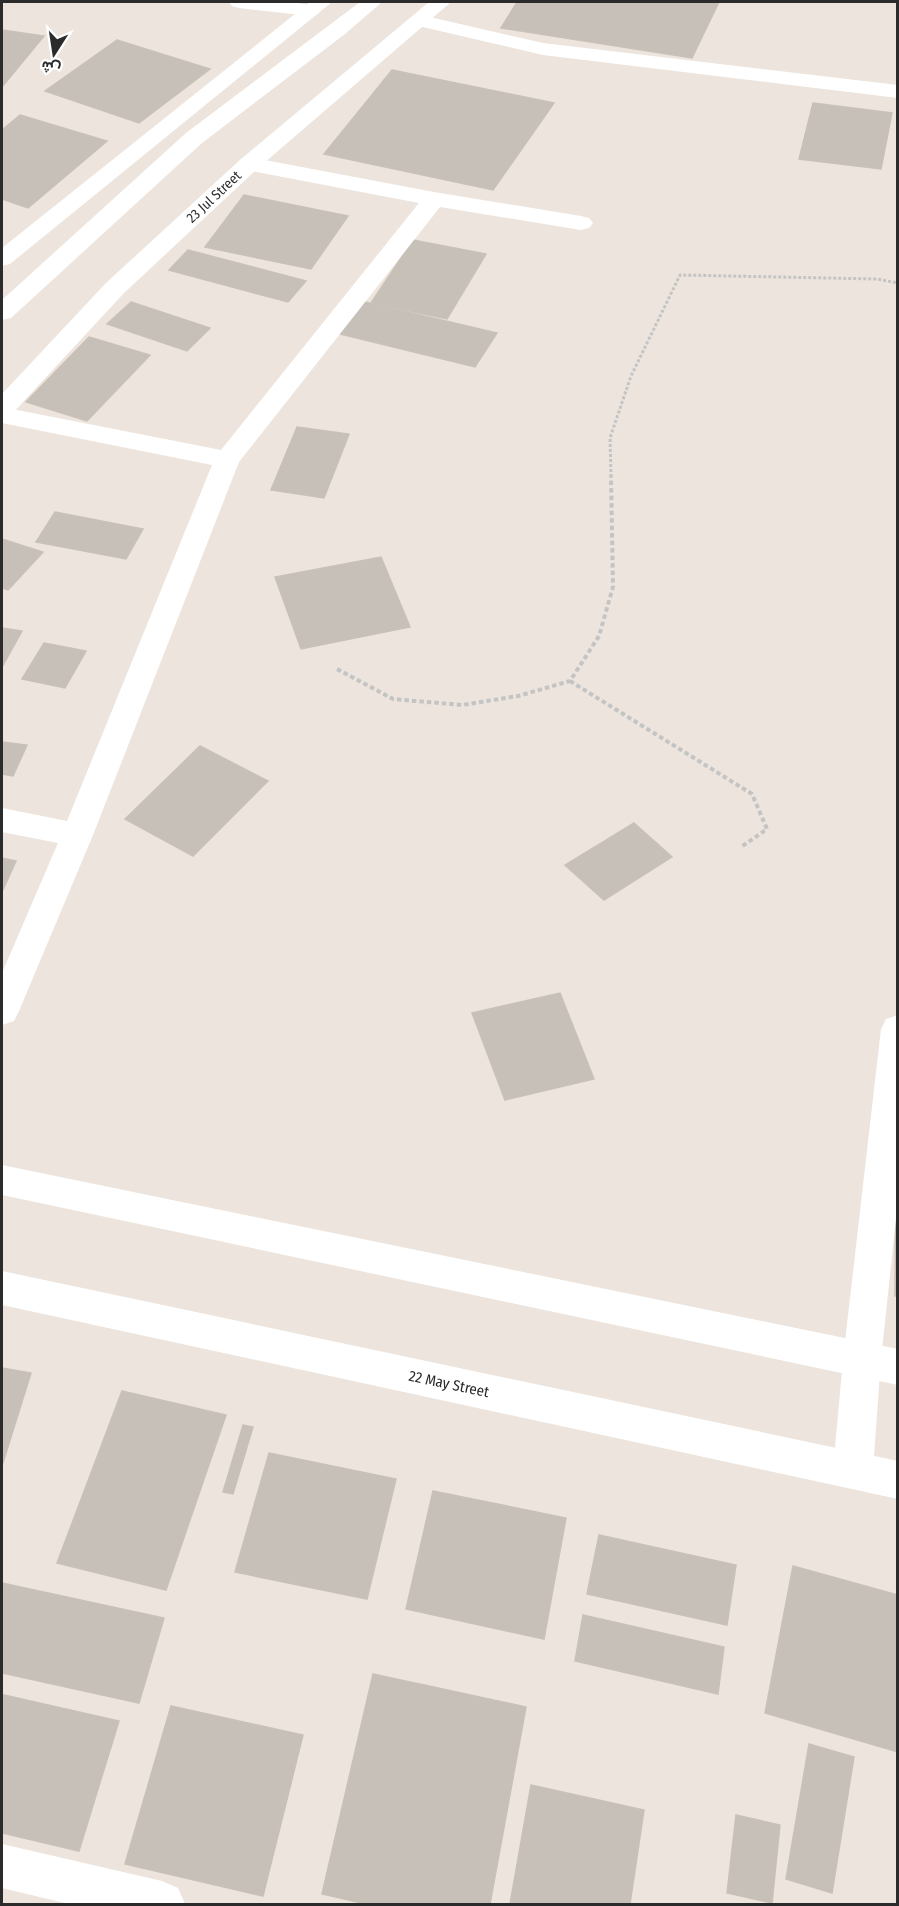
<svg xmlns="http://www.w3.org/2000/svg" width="899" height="1906" viewBox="0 0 899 1906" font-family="'Fira Sans Condensed',Vazirmatn,sans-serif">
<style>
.building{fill:#c6c0b9;stroke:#c9c1b7;stroke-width:1.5}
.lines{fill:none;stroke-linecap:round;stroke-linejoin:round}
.path-far1{stroke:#c4c4c4;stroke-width:3;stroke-dasharray:3 2;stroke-linecap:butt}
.path{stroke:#c4c4c4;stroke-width:4;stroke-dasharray:4.5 3;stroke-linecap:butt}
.street{fill:#fff;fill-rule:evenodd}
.secondary{fill:#fff;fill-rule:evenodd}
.labels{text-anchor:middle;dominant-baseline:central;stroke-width:5;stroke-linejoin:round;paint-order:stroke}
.far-street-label{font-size:14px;fill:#2b2b2b;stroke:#fff}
.street-label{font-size:15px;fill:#2b2b2b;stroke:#fff}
</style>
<rect width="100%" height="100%" fill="#ede5dd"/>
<g class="building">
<path d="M 517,2 L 719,2 L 692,58 L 501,28 Z"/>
<path d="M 2,30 L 44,36 L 2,87 Z"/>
<path d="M 117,40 L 210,69 L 139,123 L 45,91 Z"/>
<path d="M 392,70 L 554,103 L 493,190 L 324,154 Z"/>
<path d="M 813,103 L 892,113 L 881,169 L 799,159 Z"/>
<path d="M 20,115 L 107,141 L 28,208 L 2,199 L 2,130 Z"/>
<path d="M 244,195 L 348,216 L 311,269 L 205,247 Z"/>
<path d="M 413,240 L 486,254 L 447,319 L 371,303 Z"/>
<path d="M 188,250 L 306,281 L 288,302 L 169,270 Z"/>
<path d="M 356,300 L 497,333 L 475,367 L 332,332 Z"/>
<path d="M 131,302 L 210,328 L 187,351 L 107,324 Z"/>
<path d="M 89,337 L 150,355 L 87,421 L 26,402 Z"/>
<path d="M 297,427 L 349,434 L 324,498 L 271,490 Z"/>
<path d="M 55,512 L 143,529 L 126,559 L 36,542 Z"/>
<path d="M 2,539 L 43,552 L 8,590 L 2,588 Z"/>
<path d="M 381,557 L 410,627 L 301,649 L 275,577 Z"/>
<path d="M 2,628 L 22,631 L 2,667 Z"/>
<path d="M 44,643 L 86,651 L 65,688 L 22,679 Z"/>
<path d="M 2,742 L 27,745 L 13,776 L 2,774 Z"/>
<path d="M 200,746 L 268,781 L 193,856 L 125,819 Z"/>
<path d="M 634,823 L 672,857 L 604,900 L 565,865 Z"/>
<path d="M 2,858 L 16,861 L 2,892 Z"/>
<path d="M 560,993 L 594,1079 L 505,1100 L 472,1013 Z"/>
<path d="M 896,1164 L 898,1164 L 898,1296 L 895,1296 Z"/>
<path d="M 2,1368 L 31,1373 L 2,1466 Z"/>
<path d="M 122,1391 L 226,1415 L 166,1590 L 57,1563 Z"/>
<path d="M 243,1425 L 253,1427 L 233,1494 L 223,1492 Z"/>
<path d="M 269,1453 L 396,1479 L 367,1599 L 235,1572 Z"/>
<path d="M 433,1491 L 566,1518 L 544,1639 L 406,1609 Z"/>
<path d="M 599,1535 L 736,1565 L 727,1625 L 587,1594 Z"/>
<path d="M 793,1566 L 898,1595 L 898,1752 L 765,1713 Z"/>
<path d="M 2,1583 L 164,1618 L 139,1703 L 2,1673 Z"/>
<path d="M 583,1615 L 724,1647 L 718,1694 L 575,1661 Z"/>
<path d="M 373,1674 L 526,1707 L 490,1904 L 366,1904 L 322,1894 Z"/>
<path d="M 4,1695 L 119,1721 L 79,1851 L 2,1833 L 2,1704 Z"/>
<path d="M 171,1706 L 303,1735 L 263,1896 L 125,1864 Z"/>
<path d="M 809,1744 L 854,1757 L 832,1893 L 786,1879 Z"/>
<path d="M 531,1785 L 644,1810 L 630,1904 L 510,1904 Z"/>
<path d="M 736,1815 L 780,1825 L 772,1903 L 727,1893 Z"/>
</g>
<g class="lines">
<path class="path-far1" d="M 611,477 L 610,438 L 631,376 L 680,275 L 877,279 L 898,283"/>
<g class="path">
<path d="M 337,669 L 393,699 L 462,705 L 518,696 L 570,681 L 599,636 L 613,587 L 611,476"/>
<path d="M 570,681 L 752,794 L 767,829 L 741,847"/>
</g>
<g class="street">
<path d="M 229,2 L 290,2 L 318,6 L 321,10 L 318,14 L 311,16 L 239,8 L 232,6 Z"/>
<path d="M 421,15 L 543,43 L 898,85 L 898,98 L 543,55 L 414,25 L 411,21 L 414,17 Z"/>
<path d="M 249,157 L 434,192 L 581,216 L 589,218 L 593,223 L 589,228 L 581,230 L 440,207 L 239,462 L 93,835 L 19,1011 L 14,1021 L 2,1025 L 2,973 L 58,843 L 2,832 L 2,808 L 67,821 L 212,465 L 2,423 L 2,407 L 221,450 L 419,203 L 241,169 L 238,164 L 241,159 Z"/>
<path d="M 898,1015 L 898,1200 L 881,1359 L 873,1470 L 867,1483 L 853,1489 L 839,1483 L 833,1470 L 843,1359 L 881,1029 L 886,1019 Z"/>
<path d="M 2,1844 L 162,1881 L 178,1888 L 185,1904 L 69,1904 L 2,1888 Z"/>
</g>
<g class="secondary">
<path d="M 310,2 L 332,2 L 10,264 L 2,266 L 2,248 Z"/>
<path d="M 360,2 L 382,2 L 345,34 L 202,143 L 11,318 L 2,320 L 2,300 L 186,133 Z"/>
<path d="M 429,2 L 451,2 L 257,169 L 124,293 L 11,415 L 2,417 L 2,394 L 106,283 L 241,159 Z"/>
<path d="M 2,1165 L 898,1349 L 898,1385 L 2,1195 Z"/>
<path d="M 2,1271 L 898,1461 L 898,1499 L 2,1305 Z"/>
</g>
</g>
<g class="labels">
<g class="far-street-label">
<text transform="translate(214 197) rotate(-43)">23 Jul Street</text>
</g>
<g class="street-label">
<text transform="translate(449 1384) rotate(12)">22 May Street</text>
</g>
</g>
<rect width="899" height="1906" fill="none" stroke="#2b2b2b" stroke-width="6"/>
<g transform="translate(54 54) rotate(192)" stroke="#ffffff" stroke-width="4.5" paint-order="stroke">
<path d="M0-4.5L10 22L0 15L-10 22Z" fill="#2b2b2b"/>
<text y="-9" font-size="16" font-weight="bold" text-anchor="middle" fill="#2b2b2b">ش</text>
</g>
</svg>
